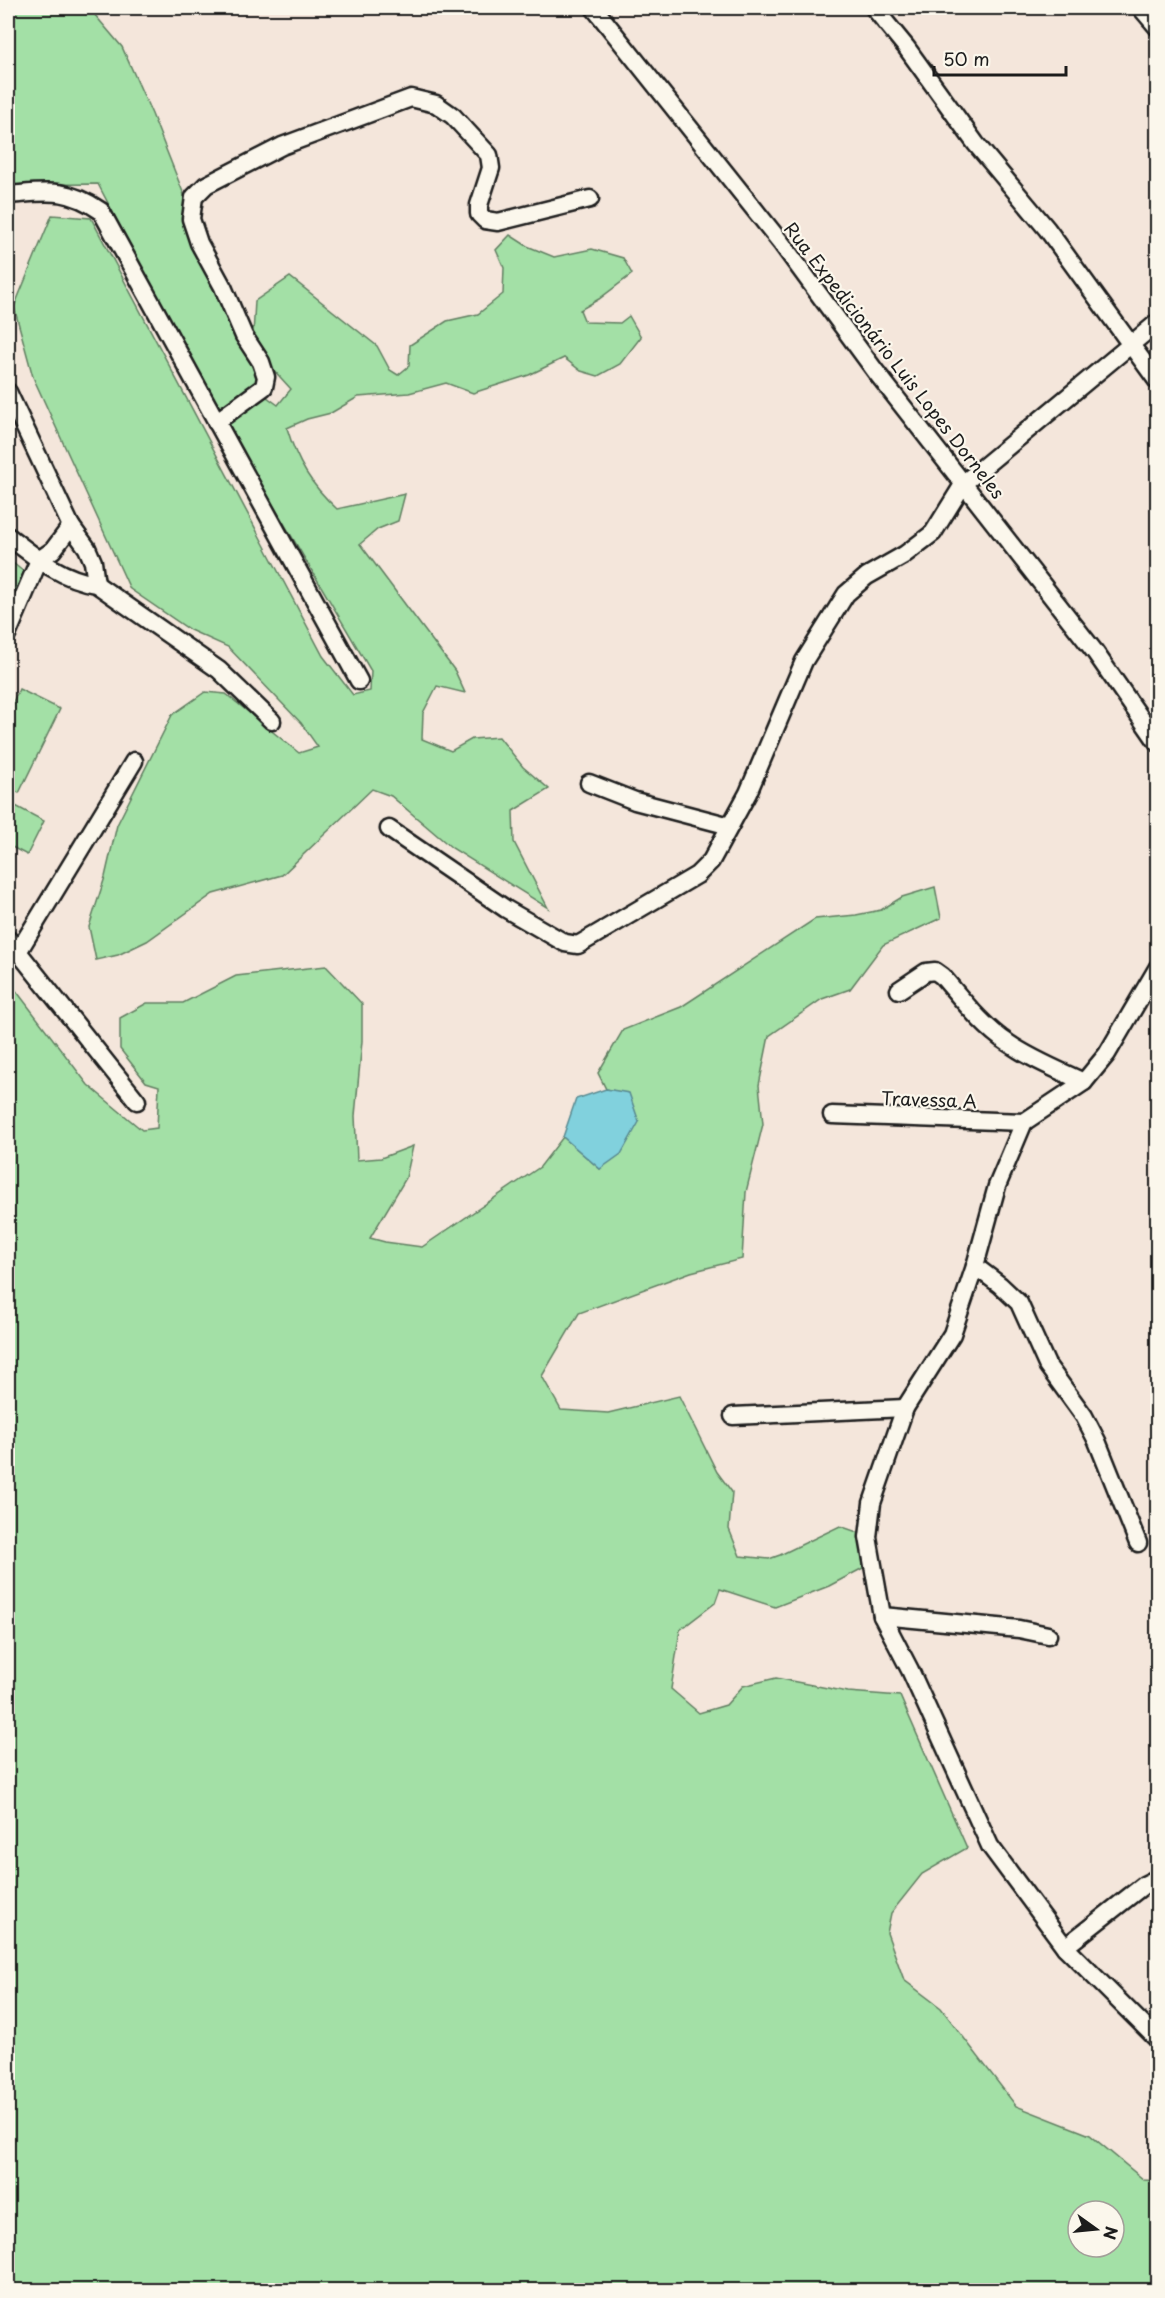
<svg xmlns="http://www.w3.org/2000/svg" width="1165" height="2298" viewBox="0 0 1165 2298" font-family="'Playpen Sans',sans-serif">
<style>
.green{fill:#a3e0a6;stroke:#607e61;stroke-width:1.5;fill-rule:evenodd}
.water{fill:#81d1dd;stroke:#598990;stroke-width:1.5}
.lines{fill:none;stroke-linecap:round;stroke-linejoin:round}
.minor-casing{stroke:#1c1c1c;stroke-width:21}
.minor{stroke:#fbf7ec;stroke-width:16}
.labels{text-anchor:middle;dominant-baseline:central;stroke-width:4.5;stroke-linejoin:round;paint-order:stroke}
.street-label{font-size:18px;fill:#1c1c1c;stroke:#fbf7ec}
</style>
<rect width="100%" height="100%" fill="#f4e6db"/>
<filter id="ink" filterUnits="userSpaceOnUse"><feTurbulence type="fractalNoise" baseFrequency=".0167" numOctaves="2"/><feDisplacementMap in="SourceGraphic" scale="12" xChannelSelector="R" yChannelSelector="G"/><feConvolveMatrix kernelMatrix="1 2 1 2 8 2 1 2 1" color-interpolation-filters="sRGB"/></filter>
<g filter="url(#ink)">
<g class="green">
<path d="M 8,8 L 89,8 L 122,47 L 152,114 L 263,394 L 278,405 L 291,389 L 271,367 L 253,335 L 255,301 L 290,277 L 377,346 L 390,370 L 398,375 L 409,366 L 410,345 L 447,321 L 478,314 L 503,294 L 504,268 L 496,250 L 510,235 L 527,246 L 554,257 L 592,249 L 623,258 L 632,274 L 599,299 L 580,310 L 585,322 L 620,323 L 629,316 L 641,337 L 620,364 L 598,376 L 581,371 L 564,358 L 529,375 L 473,393 L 446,383 L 409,393 L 358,397 L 331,413 L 307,419 L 287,428 C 297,462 311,485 337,509 L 405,494 L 398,521 L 378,529 L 360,544 L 455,671 L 465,693 L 437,686 L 423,713 L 422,739 L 451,751 L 472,739 L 499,737 L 523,767 L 549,789 L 513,811 L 514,842 L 548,908 L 452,848 L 391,796 L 372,789 L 282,875 L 213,894 L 147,941 L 118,955 L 96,960 L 89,927 L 105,877 L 117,825 L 172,715 L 205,692 L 226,694 L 299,753 L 318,747 L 301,723 L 228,647 L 190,630 L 130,589 L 33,377 L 14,307 L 52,215 L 91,218 L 323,656 L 353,695 L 370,691 L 371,671 L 259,481 L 167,316 L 98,184 L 8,185 Z"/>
<path d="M 8,559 L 24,572 L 24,590 L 8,623 Z"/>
<path d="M 19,689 L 60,709 L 19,793 L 8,788 L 8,713 Z"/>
<path d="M 8,802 L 44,821 L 27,855 L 8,845 Z"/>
<path d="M 935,887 L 941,918 L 883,945 L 850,989 L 822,999 L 769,1036 L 759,1085 L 763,1124 L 746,1192 L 742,1259 L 691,1272 L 579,1313 L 542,1376 L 561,1410 L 608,1413 L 679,1396 L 717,1472 L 732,1492 L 729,1529 L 740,1556 L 769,1559 L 780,1555 L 840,1526 L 860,1533 L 863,1568 L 829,1586 L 775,1607 L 720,1589 L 715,1603 L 680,1630 L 671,1689 L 699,1713 L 726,1705 L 743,1686 L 776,1678 L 848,1692 L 900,1696 L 967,1848 L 922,1874 L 891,1913 L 887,1933 L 904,1980 L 941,2008 L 1016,2106 L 1090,2135 L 1144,2180 L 1157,2181 L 1157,2290 L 8,2290 L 8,980 L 88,1085 L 142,1130 L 157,1128 L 159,1086 L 146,1082 L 120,1049 L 120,1018 L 147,1003 L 183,1003 L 236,976 L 326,966 L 362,1004 L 362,1041 L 355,1116 L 357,1160 L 381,1158 L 413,1146 L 406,1178 L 370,1238 L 385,1242 L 422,1247 L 540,1167 L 563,1137 L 600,1169 L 629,1094 L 606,1089 L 598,1073 L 623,1030 L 681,1007 L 815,919 L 856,915 L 881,910 L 902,897 ZM 1078,2211 L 1114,2211 L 1114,2247 L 1078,2247 Z"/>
</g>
<path class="water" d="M 606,1089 L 629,1093 L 639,1122 L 621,1154 L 600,1169 L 563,1137 L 576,1099 Z"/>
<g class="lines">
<g class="minor-casing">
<g id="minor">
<path d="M 594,8 L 782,244 L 876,372 L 1095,652 L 1158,743"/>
<path d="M 874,8 L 906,47 L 976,144 L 1047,229 L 1158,382"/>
<path d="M 1141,8 L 1158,28"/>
<path d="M 8,195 C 47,192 66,187 101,211 L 359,681"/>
<path d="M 8,392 L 71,526 L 87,548 L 93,562 L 96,584"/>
<path d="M 216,422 L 264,387 L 266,377 L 261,362 L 244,336 L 223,287 L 199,243 L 191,219 L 194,197 L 206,185 L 282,146 L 411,98 L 436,104 L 453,116 L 489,155 L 491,168 L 479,205 L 479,214 L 485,220 L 498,222 L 590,199"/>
<path d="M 8,536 C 35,557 61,579 96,584 L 219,670 L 272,721"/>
<path d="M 8,633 L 39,560 L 53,550 L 71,526"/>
<path d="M 589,783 L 635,801 L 730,826"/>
<path d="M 389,829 L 506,909 L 565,943 L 578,945 L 697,875 L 711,861 L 748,793 L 804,661 L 846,594 L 867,576 L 904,555 L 933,533 L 964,483 L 1158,322"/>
<path d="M 8,939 L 137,1101"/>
<path d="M 18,952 L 134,761"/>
<path d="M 1158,967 L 1107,1054 L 1084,1082 L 1024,1122 L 997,1186 L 975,1266 L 952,1334 L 905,1408 L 872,1503 L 868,1537 L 882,1616 L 910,1670 L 990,1846 L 1065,1947 L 1158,2040"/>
<path d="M 899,990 L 926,972 L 935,971 L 942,976 C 962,999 982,1026 1008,1043 C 1031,1059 1058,1070 1084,1082"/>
<path d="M 832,1115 L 1024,1122"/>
<path d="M 975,1266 L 1000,1285 L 1019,1303 L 1047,1365 L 1084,1416 L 1097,1441 L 1138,1543"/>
<path d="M 733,1416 L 905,1408"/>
<path d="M 882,1616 L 1019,1629 L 1048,1635"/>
<path d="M 1065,1947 L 1144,1885 L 1158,1878"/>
</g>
</g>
<use href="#minor" class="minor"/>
</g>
</g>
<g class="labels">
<g class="street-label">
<text transform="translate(895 360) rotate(52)">Rua Expedicionário Luis Lopes Dorneles</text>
<text transform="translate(929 1099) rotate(2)">Travessa A</text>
</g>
</g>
<rect width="1165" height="2298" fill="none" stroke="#fbf7ec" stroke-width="30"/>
<rect x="15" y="15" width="1135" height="2268" fill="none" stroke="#1c1c1c" stroke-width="2" filter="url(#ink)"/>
<g transform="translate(1096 2229) rotate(105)"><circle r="28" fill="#fbf7ec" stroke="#a29f99" stroke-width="1.5"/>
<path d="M0-4.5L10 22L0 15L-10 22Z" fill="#1c1c1c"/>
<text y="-9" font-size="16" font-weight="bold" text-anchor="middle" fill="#1c1c1c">N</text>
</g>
<path d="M934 66v9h132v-9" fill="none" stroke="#1c1c1c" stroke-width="3"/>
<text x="943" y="66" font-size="18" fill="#1c1c1c" stroke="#fbf7ec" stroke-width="4.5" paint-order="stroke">50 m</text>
</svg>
